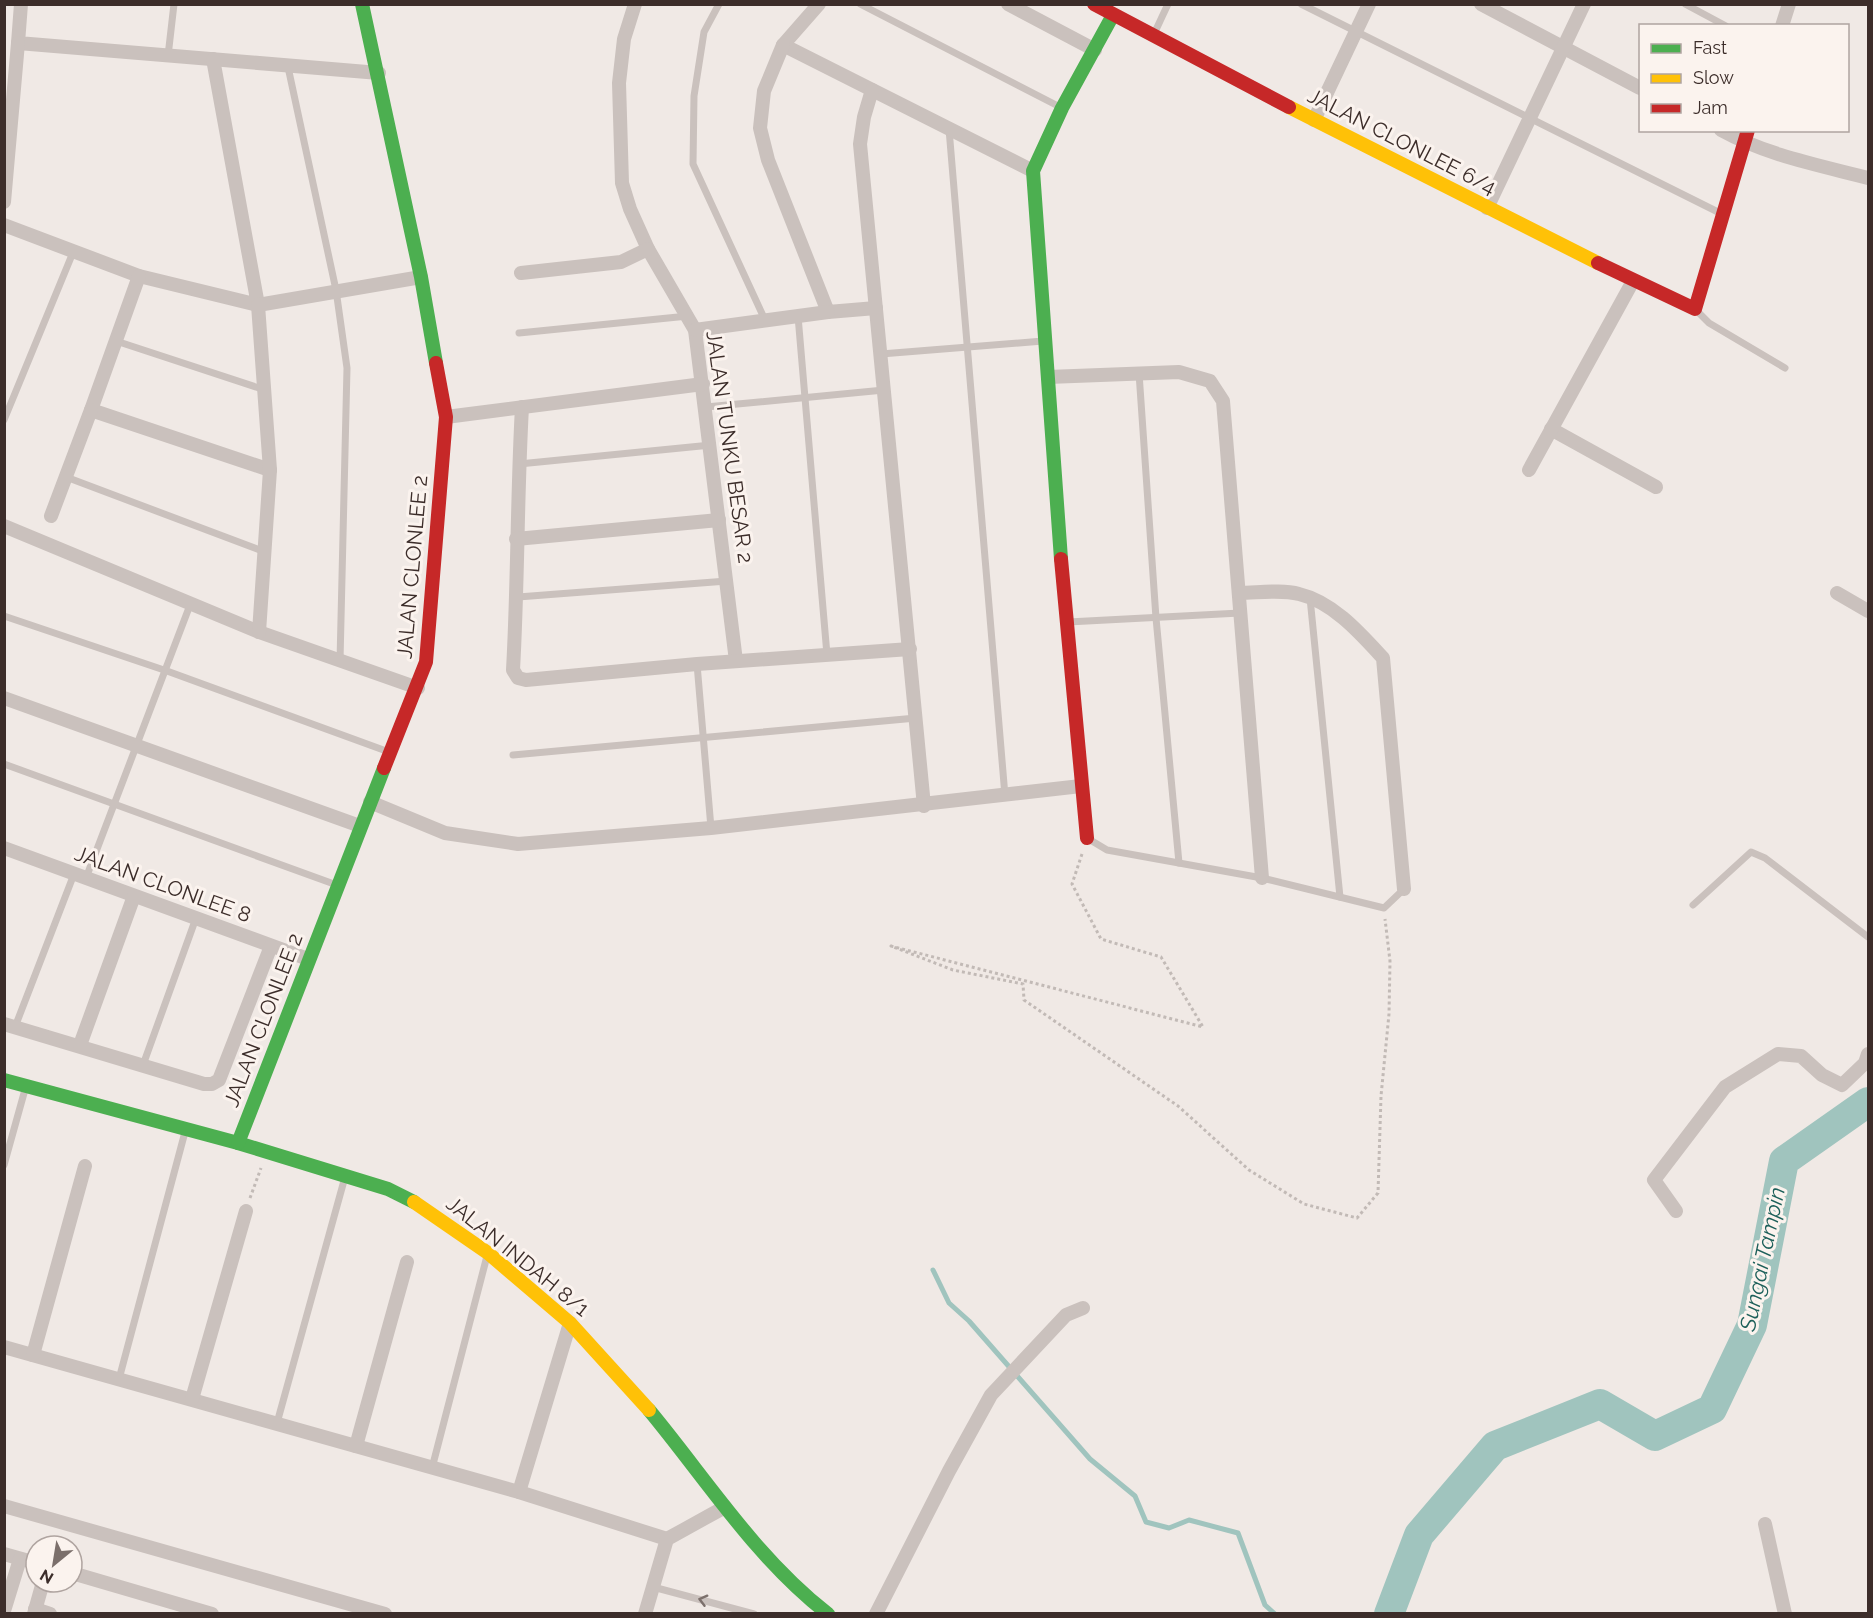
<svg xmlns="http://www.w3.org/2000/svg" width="1873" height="1618" viewBox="0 0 1873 1618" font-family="Raleway,sans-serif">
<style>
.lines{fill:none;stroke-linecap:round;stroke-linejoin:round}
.stream{stroke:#a0c4be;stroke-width:5}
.river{stroke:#a0c4be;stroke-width:30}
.path{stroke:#c2bab6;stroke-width:3;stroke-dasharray:3 3;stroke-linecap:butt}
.lane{stroke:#cac1bd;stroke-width:7}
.street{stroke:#cac1bd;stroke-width:14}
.fast{stroke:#4caf50;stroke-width:14}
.slow{stroke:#ffc107;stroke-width:14}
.jam{stroke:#c62828;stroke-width:14}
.oneway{stroke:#7c706c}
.labels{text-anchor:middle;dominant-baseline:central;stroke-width:6;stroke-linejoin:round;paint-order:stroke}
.street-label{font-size:21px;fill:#3c2d2a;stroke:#fbf3ee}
.water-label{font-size:22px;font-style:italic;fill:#1d605a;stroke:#fbf3ee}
</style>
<rect width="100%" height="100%" fill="#f0e9e5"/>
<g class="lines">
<path class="stream" d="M 933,1270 L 949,1303 L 969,1321 L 1090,1459 L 1135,1496 L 1146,1522 L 1169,1528 L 1189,1520 L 1238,1533 L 1265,1605 L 1275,1614"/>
<path class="river" d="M 1389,1614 L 1419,1535 L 1495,1446 L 1600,1404 L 1655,1436 L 1712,1409 L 1752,1325 L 1784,1161 L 1868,1102"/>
<g class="path">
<path d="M 1082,854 L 1072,884 L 1101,939 L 1161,957 L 1203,1027 L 891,946 L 953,970 L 1023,984 L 1024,1000 L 1178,1106 L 1249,1170 L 1304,1204 L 1357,1218 L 1378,1193 L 1381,1096 L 1389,1014 L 1390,961 L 1385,919"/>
<path d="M 250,1198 L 261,1168"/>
</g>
<g class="lane">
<path d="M 719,4 L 704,32 L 694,96 L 693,164 L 765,320"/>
<path d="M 860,4 L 1060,107"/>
<path d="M 1301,4 L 1722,214"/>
<path d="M 1685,4 L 1726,26"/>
<path d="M 1154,34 L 1168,4"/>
<path d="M 168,56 L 174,4"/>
<path d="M 288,67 L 336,290 L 347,368 L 340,661"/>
<path d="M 949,129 L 1005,796"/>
<path d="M 1697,311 L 1709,323 L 1785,368"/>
<path d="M 798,316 L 827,655"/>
<path d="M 519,333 L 688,316"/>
<path d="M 116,341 L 265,390"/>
<path d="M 881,354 L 1043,341"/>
<path d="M 1139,373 L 1156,618 L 1179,863"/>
<path d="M 706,407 L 884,390"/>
<path d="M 4,420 L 74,250"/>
<path d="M 519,464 L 711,445"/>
<path d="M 66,477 L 265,552"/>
<path d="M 518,597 L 727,581"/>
<path d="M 1310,598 L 1340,897"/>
<path d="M 4,616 L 167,671 L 389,752"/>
<path d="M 1068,622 L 1240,613"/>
<path d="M 697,664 L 711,828"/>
<path d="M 513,755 L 916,718"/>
<path d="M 4,764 L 334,884"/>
<path d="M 1087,838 L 1107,850 L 1262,878 L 1384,908 L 1404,889"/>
<path d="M 86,878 L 190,605"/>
<path d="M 1693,905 L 1751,852 L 1765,858 L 1868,937"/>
<path d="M 15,1027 L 74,874"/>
<path d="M 143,1065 L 196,918"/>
<path d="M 4,1165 L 26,1086"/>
<path d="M 119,1379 L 185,1132"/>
<path d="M 277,1423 L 345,1177"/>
<path d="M 432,1468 L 487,1256"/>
<path d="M 653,1587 L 754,1614"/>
</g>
<g class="street">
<path d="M 21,4 L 18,43 L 379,73"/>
<path d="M 635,4 L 624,39 L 619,83 L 622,183 L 630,209 L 648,249 L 695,330 L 736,661"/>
<path d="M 819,4 L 783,45 L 1033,171"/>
<path d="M 1008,4 L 1095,50"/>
<path d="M 1481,4 L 1640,88"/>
<path d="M 1782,26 L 1789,4"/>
<path d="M 783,45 L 764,91 L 760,128 L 768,160 L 828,312 L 876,308"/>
<path d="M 872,90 L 864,117 L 860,144 L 924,806"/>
<path d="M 1314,120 L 1369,4"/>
<path d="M 1721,130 C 1766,155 1818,165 1868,178"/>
<path d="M 4,202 L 18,43"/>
<path d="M 1487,208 L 1584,4"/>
<path d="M 4,225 L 139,276 L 258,305 L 213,59"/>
<path d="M 521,273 L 621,262 L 648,249"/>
<path d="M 139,276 L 91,410 L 270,470"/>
<path d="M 695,330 L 828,312"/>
<path d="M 1048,377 L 1179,372 L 1210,381 L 1223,401 L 1262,878"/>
<path d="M 522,407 C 517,495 518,582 513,670 L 518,678 L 526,680 L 697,664 L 910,649"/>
<path d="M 446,417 L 703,384"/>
<path d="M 1551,429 L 1656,487"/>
<path d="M 1529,470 L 1633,281"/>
<path d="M 51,516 L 91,410"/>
<path d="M 4,526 L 259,632 L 418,688"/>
<path d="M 516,539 L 719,520"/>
<path d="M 1239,593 C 1257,593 1281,589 1299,594 C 1333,602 1360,633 1383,658 L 1404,889"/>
<path d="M 1837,593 L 1868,611"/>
<path d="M 259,632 L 270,470 L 258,305 L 421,277"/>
<path d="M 4,698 L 360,826"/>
<path d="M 370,802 L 445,833 L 518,844 L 711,828 L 1081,786"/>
<path d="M 4,848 L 308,959"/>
<path d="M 4,1024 L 204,1084 L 212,1084 L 219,1080 L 271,946"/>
<path d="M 80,1045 L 134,896"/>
<path d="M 1676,1211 L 1654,1180 L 1725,1087 L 1778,1054 L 1801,1056 L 1822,1075 L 1842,1085 L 1865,1063 L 1868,1054"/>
<path d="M 4,1347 L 519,1492 L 667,1539"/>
<path d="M 33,1355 L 85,1166"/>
<path d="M 192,1399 L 246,1211"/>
<path d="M 356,1446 L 407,1262"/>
<path d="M 519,1492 L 570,1323"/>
<path d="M 4,1506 L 385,1614"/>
<path d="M 1765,1524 L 1785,1614"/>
<path d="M 4,1554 L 36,1563"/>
<path d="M 72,1573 L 212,1614"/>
<path d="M 35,1609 L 50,1614"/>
<path d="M 4,1611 L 20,1559"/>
<path d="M 34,1614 L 43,1582"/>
<path d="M 645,1614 L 667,1539 L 725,1507"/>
<path d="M 876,1614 L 949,1471 L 991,1395 L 1066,1315 L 1083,1308"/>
</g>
<g class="fast">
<path d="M 362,4 L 421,277 L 436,363"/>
<path d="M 1061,559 L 1033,171 L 1062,108 L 1113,15"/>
<path d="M 4,1080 L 238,1143 L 388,1189 L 414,1202"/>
<path d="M 238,1143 L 384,768"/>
<path d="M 649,1410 C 707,1480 755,1557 828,1614"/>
</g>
<g class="slow">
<path d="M 1289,107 L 1598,263"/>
<path d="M 414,1202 L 488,1253 L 570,1323 L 649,1410"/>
</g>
<g class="jam">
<path d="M 1094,4 L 1289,107"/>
<path d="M 1598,263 L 1695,309 L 1748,130"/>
<path d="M 1061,559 L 1087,838"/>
<path d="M 384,768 L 426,662 L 446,417 L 436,363"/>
</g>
</g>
<defs><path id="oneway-chevron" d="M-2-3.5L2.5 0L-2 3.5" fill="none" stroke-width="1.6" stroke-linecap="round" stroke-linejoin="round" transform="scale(1.5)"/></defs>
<use class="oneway" href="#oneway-chevron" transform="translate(703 1600) rotate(-165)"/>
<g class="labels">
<g class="street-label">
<text transform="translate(1402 141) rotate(27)">JALAN CLONLEE 6/4</text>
<text transform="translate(730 447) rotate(82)">JALAN TUNKU BESAR 2</text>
<text transform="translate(412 567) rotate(-85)">JALAN CLONLEE 2</text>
<text transform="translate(163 884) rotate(20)">JALAN CLONLEE 8</text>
<text transform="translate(263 1020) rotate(-69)">JALAN CLONLEE 2</text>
<text transform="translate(518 1256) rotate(39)">JALAN INDAH 8/1</text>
</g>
<g class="water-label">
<text transform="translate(1762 1259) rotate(-78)">Sungai Tampin</text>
</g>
</g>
<rect width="1873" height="1618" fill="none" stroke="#3c2d2a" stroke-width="12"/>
<rect x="1639" y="24" width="210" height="108" fill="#fbf3ee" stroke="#afa4a0" stroke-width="1.5"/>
<rect x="1651" y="44" width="30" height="9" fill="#4caf50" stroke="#afa4a0" stroke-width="1.5"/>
<text x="1693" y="54" font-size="18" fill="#3c2d2a">Fast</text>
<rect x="1651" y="74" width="30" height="9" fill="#ffc107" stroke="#afa4a0" stroke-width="1.5"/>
<text x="1693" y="84" font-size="18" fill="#3c2d2a">Slow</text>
<rect x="1651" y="104" width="30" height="9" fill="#c62828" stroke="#afa4a0" stroke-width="1.5"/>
<text x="1693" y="114" font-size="18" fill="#3c2d2a">Jam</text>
<g transform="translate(54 1564) rotate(210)"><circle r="28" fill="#fbf3ee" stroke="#afa4a0" stroke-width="1.5"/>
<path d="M0-4.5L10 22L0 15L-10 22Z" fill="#7b6f6b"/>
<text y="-9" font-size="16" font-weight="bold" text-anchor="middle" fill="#3c2d2a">N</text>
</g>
</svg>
